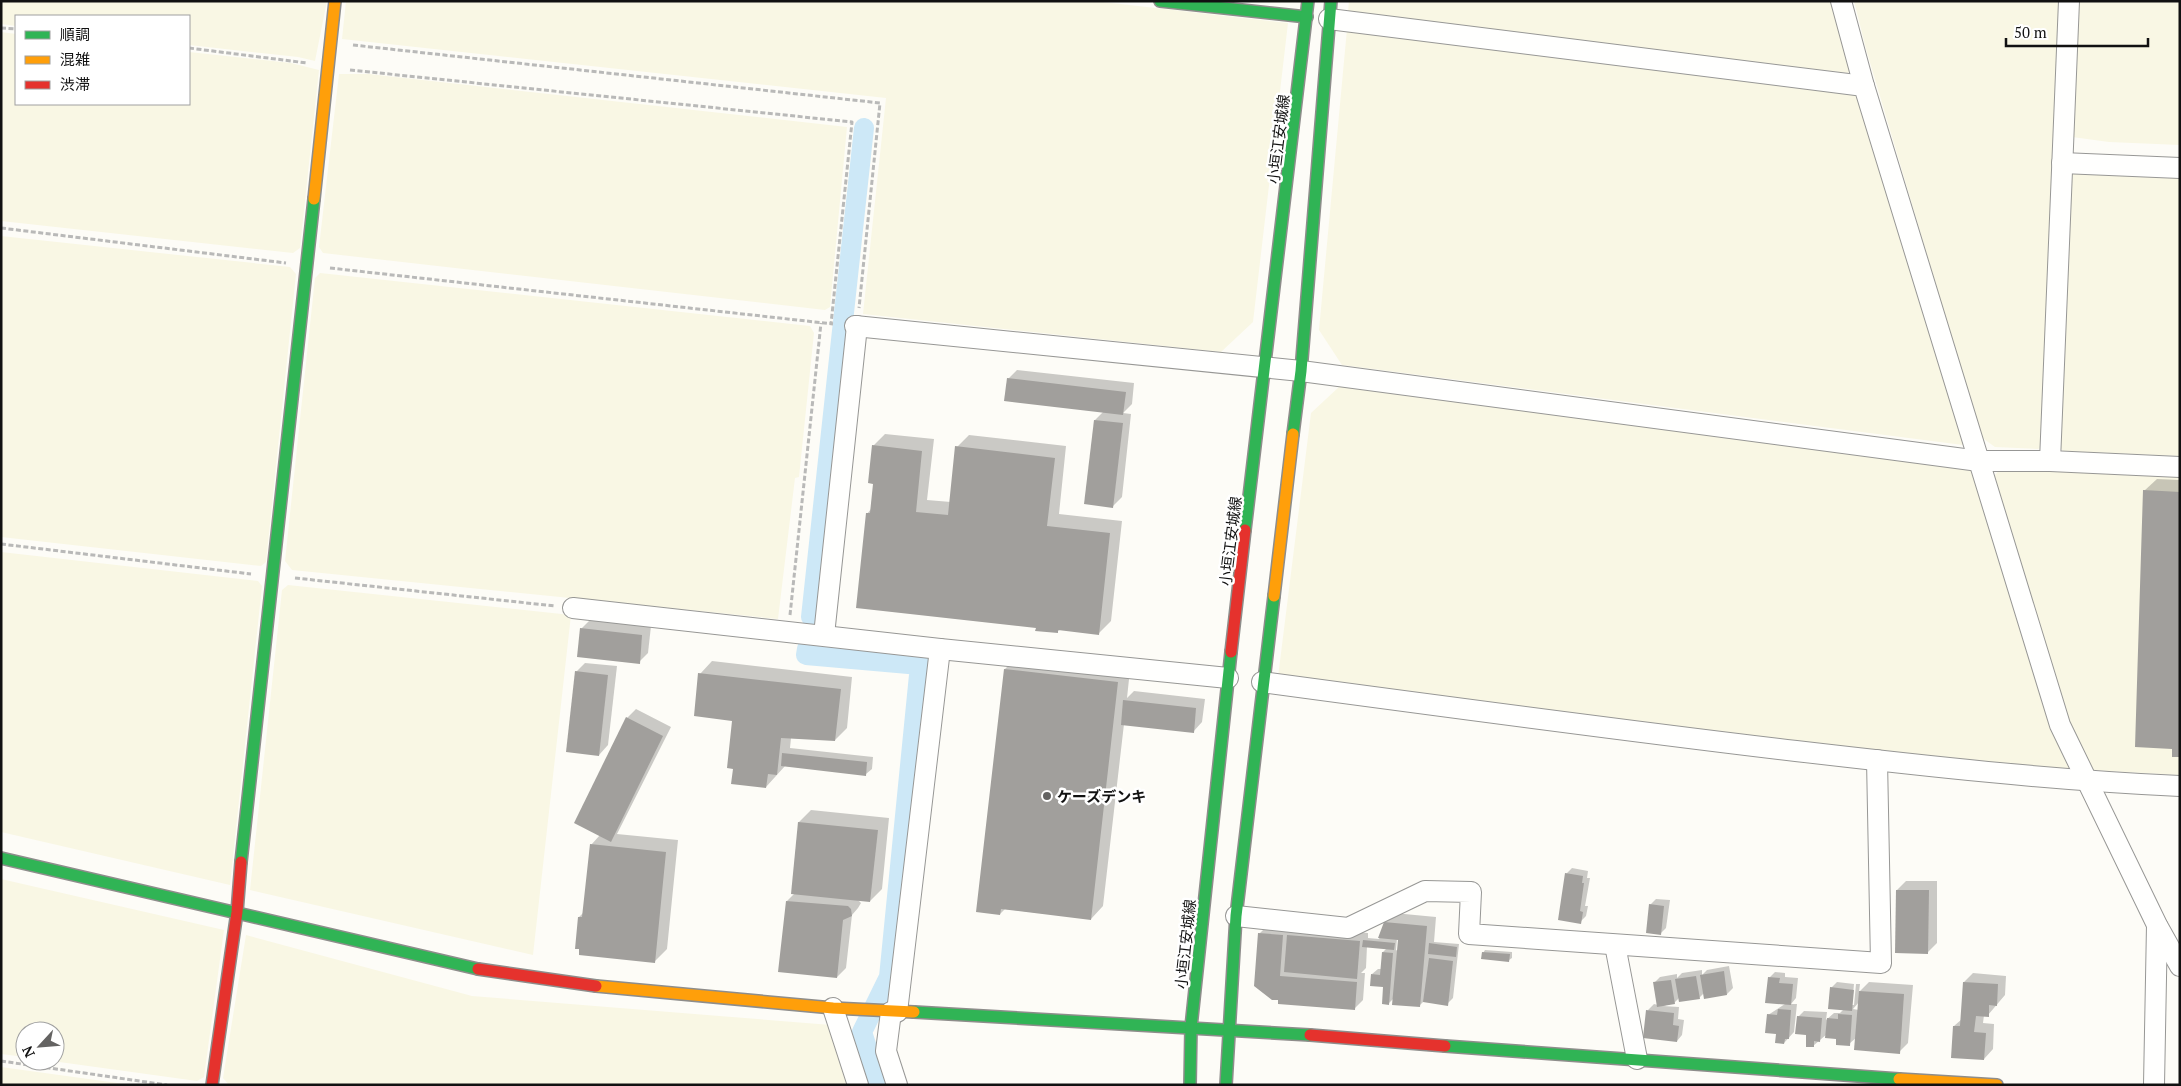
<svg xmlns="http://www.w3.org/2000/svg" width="2181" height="1086" viewBox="0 0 2181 1086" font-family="'PT Serif','Noto Sans JP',serif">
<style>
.farmland{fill:#f9f7e4}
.shadow{fill:#0003;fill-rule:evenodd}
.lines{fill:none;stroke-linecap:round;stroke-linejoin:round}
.canal{stroke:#cde8f7;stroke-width:20}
.building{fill:#a19f9c}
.street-casing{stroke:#979795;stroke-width:22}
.fast-casing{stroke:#8e8d8b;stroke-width:14}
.slow-casing{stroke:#8e8d8b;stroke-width:14}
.jam-casing{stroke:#8e8d8b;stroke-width:14}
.path{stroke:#b9b9b8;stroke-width:3;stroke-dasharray:5 2.5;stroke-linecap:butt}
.street{stroke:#fffffe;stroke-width:20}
.fast{stroke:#30b455;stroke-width:11}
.slow{stroke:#ff9f0a;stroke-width:11}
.jam{stroke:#e5322d;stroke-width:11}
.poi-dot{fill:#646362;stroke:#fff;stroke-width:2}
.labels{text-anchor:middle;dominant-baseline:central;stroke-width:5;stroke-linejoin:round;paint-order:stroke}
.street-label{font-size:15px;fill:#111;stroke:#fff}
.poi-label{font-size:15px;font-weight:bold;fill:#111;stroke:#fff;text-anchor:start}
</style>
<rect width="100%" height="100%" fill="#fdfcf7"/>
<g class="farmland">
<path d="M 1,1 L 327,1 L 315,61 L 298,57 L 189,45 L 189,16 L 16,16 L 16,26 L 1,24 Z"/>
<path d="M 346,1 L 1094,1 L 1288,23 L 1253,322 L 1221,352 L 863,314 L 886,98 L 342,39 Z"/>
<path d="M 1349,1 L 1835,1 L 1853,67 L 1848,73 L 1396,20 L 1348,12 Z"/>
<path d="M 1854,1 L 2063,1 L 2045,445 L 2038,449 L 1995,447 L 1981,437 L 1866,49 Z"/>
<path d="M 2077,1 L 2180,1 L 2180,145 L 2109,142 L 2072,137 Z"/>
<path d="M 1347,29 L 1852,88 L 1860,96 L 1966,440 L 1963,445 L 1342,365 L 1319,330 Z"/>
<path d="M 1,32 L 16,34 L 16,104 L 189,104 L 189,52 L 291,63 L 319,70 L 300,248 L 293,253 L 1,221 Z"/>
<path d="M 339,74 L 369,74 L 847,127 L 830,307 L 825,310 L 323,253 L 319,247 Z"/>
<path d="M 2070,167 L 2180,172 L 2180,456 L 2063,451 L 2058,445 Z"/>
<path d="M 1,236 L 290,267 L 296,274 L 266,562 L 261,566 L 1,537 Z"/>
<path d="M 320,273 L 810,326 L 814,333 L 799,477 L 795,478 L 778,619 L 292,570 L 285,561 L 315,278 Z"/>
<path d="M 1340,386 L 1974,467 L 2071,770 L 1877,754 L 1278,677 L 1311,413 Z"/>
<path d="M 2002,467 L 2180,476 L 2180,775 L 2089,770 L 2070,726 L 1994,476 Z"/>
<path d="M 1,552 L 258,581 L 262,586 L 230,885 L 1,832 Z"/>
<path d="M 288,585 L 571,615 L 533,955 L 250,890 L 282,590 Z"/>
<path d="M 1,879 L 224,930 L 204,1077 L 197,1081 L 52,1061 L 55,1061 L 55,1031 L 25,1031 L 25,1057 L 1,1054 Z"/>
<path d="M 246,935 L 472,996 L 831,1025 L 851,1085 L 229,1085 L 223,1078 Z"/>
<path d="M 1,1067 L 132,1085 L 1,1085 Z"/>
</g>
<g class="shadow">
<path d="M 1017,370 L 1134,383 L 1132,404 L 1123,413 L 1131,414 L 1122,497 L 1113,506 L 1095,420 L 1104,411 L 1008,379 Z"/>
<path d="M 885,434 L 934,439 L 927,500 L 951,502 L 957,447 L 969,435 L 1066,446 L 1059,514 L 1122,521 L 1111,621 L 1099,633 L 1061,629 L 1057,632 L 1037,627 L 867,514 L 871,509 L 874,482 L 873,446 Z"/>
<path d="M 2157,479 L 2180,480 L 2180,756 L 2144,491 Z"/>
<path d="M 590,620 L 651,626 L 648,653 L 639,662 L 581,629 Z"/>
<path d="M 1017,657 L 1130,670 L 1127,698 L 1134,691 L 1205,699 L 1202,722 L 1193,732 L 1124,724 L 1103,906 L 1091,919 L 1005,909 L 1000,914 L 977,911 L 1005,669 Z"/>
<path d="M 712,661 L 852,677 L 847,728 L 835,740 L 791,738 L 790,748 L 873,757 L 872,769 L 866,774 L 785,766 L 766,787 L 734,768 L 733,720 L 700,674 Z"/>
<path d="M 585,663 L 617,666 L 608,745 L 599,755 L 576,672 Z"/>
<path d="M 636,709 L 671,727 L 617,834 L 678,840 L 667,949 L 655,961 L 579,917 L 584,912 L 591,845 L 600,835 L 627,718 Z"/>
<path d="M 811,810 L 889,818 L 882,889 L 870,901 L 858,900 L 861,903 L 858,908 L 852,915 L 846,968 L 837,977 L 787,901 L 795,893 L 799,822 Z"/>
<path d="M 1572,868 L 1588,871 L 1587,878 L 1590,878 L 1585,906 L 1588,906 L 1586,916 L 1580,922 L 1566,874 Z"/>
<path d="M 1906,881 L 1937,881 L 1937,943 L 1928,952 L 1897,890 Z"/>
<path d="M 1656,899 L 1670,900 L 1666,928 L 1660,934 L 1650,905 Z"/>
<path d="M 1394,913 L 1436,917 L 1434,942 L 1459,944 L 1453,998 L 1447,1004 L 1424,1001 L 1419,1006 L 1394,998 L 1388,1004 L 1384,986 L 1372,974 L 1378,969 L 1381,969 L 1383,952 L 1387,948 L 1367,946 L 1366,968 L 1361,973 L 1365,973 L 1363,1000 L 1354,1009 L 1279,1003 L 1259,934 L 1268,925 L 1292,927 L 1291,933 L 1297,927 L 1368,933 L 1368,938 L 1379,939 L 1385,922 ZM 1397,938 L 1399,939 L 1398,951 L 1396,950 Z"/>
<path d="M 1485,950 L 1512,952 L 1512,958 L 1509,960 L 1483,953 Z"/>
<path d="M 1729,966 L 1733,988 L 1727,994 L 1704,993 L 1699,998 L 1679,998 L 1674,1003 L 1663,1006 L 1679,1007 L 1678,1019 L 1684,1020 L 1682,1035 L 1677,1041 L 1648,1010 L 1654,1004 L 1658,1005 L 1654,983 L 1660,977 L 1677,974 L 1677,978 L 1682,973 L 1702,970 L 1702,975 L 1707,970 Z"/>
<path d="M 1775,972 L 1785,973 L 1785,977 L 1798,978 L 1796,998 L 1791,1004 L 1797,1004 L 1794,1032 L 1784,1043 L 1768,1015 L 1785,1004 L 1769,978 Z"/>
<path d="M 1973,973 L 2006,976 L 2005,995 L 1988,1015 L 1984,1015 L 1983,1023 L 1994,1024 L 1993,1049 L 1984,1059 L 1954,1026 L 1962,1019 L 1964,982 Z"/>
<path d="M 1837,982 L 1854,984 L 1852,1005 L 1854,1005 L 1856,984 L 1860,984 L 1859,992 L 1869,982 L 1913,985 L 1908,1043 L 1899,1052 L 1857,1037 L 1849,1044 L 1827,1034 L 1813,1046 L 1798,1017 L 1804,1011 L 1827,1012 L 1826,1020 L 1834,1013 L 1840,1013 L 1844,1009 L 1831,988 ZM 1859,1002 L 1859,1010 L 1853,1009 Z"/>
</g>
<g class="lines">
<g class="canal">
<path d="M 811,617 L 864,128"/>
<path d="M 807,649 L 806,655 L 920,665 L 889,977 L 862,1032 L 879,1085"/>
</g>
</g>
<g class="building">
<path d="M 1007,378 L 1126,392 L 1123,415 L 1004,401 Z"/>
<path d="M 1094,420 L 1123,423 L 1113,508 L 1084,504 Z"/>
<path d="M 872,445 L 922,451 L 916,512 L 948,515 L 955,446 L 1055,458 L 1047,526 L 1110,533 L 1099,635 L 1058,630 L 1058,633 L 1035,631 L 1036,628 L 856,608 L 866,513 L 870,513 L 873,484 L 868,483 Z"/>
<path d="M 2143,490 L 2180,492 L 2180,757 L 2172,757 L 2172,749 L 2135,747 Z"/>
<path d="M 580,628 L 642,635 L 640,664 L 577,657 Z"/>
<path d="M 1004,669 L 1118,682 L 1091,920 L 1001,909 L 1000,915 L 976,912 Z"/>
<path d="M 575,671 L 608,675 L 599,756 L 566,752 Z"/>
<path d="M 698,673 L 841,689 L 835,741 L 781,738 L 777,775 L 768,774 L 766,788 L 731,784 L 733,769 L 727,768 L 732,721 L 694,716 Z"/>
<path d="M 1123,700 L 1196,708 L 1194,733 L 1121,725 Z"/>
<path d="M 626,717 L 663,736 L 611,842 L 574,823 Z"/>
<path d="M 782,753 L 867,762 L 866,776 L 781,766 Z"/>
<path d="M 798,822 L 878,830 L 870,902 L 791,894 Z"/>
<path d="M 590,844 L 666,852 L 655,963 L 579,955 L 579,949 L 575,949 L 578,917 L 582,917 Z"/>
<path d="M 1565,873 L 1583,876 L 1582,883 L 1584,883 L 1580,911 L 1583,912 L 1581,924 L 1558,920 Z"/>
<path d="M 1896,890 L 1929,890 L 1928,954 L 1895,953 Z"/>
<path d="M 786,901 L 848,906 L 851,909 L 852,916 L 843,920 L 837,978 L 778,972 Z"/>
<path d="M 1649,904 L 1664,906 L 1661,935 L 1646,933 Z"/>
<path d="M 1384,922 L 1427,926 L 1420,1007 L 1392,1005 L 1398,940 L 1378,938 Z"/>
<path d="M 1258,933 L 1283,935 L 1280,976 L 1357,982 L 1355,1010 L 1278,1004 L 1278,1000 L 1272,1000 L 1254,986 Z"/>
<path d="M 1287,935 L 1360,941 L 1357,979 L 1284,972 Z"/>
<path d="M 1363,940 L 1395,943 L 1394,950 L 1362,947 Z"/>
<path d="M 1429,943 L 1457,947 L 1456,957 L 1428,954 Z"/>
<path d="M 1382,952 L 1393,953 L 1389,1005 L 1382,1004 L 1383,987 L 1370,986 L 1371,974 L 1380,975 Z"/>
<path d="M 1482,952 L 1510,954 L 1509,962 L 1481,959 Z"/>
<path d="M 1429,958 L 1453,961 L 1448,1006 L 1423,1002 Z"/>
<path d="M 1724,971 L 1727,995 L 1704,999 L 1700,975 Z"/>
<path d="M 1696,976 L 1700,999 L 1679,1002 L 1675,979 Z"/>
<path d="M 1768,977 L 1780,978 L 1779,983 L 1793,984 L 1791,1005 L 1765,1003 Z"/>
<path d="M 1671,980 L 1675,1004 L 1657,1007 L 1653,982 Z"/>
<path d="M 1963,982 L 1998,984 L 1997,1006 L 1989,1005 L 1989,1017 L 1976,1016 L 1974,1032 L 1986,1033 L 1984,1060 L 1951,1058 L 1953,1026 L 1960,1026 Z"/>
<path d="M 1830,987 L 1854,990 L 1852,1011 L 1828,1009 Z"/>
<path d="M 1859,991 L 1904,994 L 1900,1054 L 1854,1050 Z"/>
<path d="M 1778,1009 L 1791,1010 L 1789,1039 L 1785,1039 L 1784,1044 L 1775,1043 L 1776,1034 L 1765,1033 L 1767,1014 L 1777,1015 Z"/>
<path d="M 1646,1010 L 1674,1013 L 1673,1025 L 1679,1026 L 1677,1042 L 1643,1038 Z"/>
<path d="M 1838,1014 L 1852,1015 L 1850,1046 L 1836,1045 L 1836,1039 L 1825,1038 L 1827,1018 L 1838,1019 Z"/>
<path d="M 1797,1016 L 1822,1018 L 1820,1042 L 1814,1041 L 1814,1047 L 1806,1047 L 1806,1035 L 1795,1034 Z"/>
</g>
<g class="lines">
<g class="street-casing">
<g id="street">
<path d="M 1841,1 L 1864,86"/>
<path d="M 1329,19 L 1864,86 L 2060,725 L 2157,925 L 2154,1085"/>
<path d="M 2062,163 L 2180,168"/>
<path d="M 855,326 L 1301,371 L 1979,461 L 2050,461 L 2180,467"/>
<path d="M 2050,461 L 2069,1"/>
<path d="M 573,608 L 940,649 L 1228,678"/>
<path d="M 824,635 L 857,326"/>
<path d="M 1262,682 C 1440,706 1618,730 1796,751 C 1924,766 2051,780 2180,786"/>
<path d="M 1236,916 L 1348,928 L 1425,891 L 1471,892 L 1469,934 L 1881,963 L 1877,760"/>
<path d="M 2158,927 L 2180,966"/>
<path d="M 1615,945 L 1637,1059"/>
<path d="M 833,1008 L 858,1085"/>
<path d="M 891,1012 L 886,1051 L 897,1085"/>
<path d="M 897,1012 L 940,649"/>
</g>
</g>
<g class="fast-casing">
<g id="fast">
<path d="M 1160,1 L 1307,17"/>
<path d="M 1293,434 L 1301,371 L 1331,1"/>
<path d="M 1245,530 L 1308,1"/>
<path d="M 1,858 L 478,969"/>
<path d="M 241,862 L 314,199"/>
<path d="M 914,1012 L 1310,1035"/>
<path d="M 1445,1046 L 1899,1079"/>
<path d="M 1190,1085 L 1191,1027 L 1231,652"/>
<path d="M 1226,1085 L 1236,916 L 1274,596"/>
</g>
</g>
<g class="slow-casing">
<g id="slow">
<path d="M 314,199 L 335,1"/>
<path d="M 1274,596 L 1293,434"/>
<path d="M 596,986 L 833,1008 L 914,1012"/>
<path d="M 1899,1079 L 1997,1085"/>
</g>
</g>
<g class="jam-casing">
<g id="jam">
<path d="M 1231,652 L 1245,530"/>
<path d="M 478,969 L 596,986"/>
<path d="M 1310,1035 L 1445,1046"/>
<path d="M 212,1085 L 237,912 L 241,862"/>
</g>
</g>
<g class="path">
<path d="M 1,28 L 16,29"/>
<path d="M 353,45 L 880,103 L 859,308"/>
<path d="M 189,48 L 307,63"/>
<path d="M 350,70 L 852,122 L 831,324"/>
<path d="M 1,228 L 286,263"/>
<path d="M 330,268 L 833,324"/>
<path d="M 1,544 L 251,574"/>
<path d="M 295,578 L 555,606"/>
<path d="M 790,615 L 821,323"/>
<path d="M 1,1061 L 167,1085"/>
</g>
<use href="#street" class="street"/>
<use href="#fast" class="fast"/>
<use href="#slow" class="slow"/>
<use href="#jam" class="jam"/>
</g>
<circle class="poi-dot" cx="1047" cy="796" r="5"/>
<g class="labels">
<g class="street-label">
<text transform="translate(1278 139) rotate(-83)">小垣江安城線</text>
<text transform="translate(1230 541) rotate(-83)">小垣江安城線</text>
<text transform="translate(1185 944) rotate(-84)">小垣江安城線</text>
</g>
<g class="poi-label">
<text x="1057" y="796">ケーズデンキ</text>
</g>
</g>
<rect width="2181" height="1086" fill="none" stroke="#111111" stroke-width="5"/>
<rect x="15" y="15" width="175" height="90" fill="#ffffff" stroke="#a0a0a0"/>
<rect x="25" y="31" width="25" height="8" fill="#30b455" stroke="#a0a0a0"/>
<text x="60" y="40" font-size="15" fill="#111111">順調</text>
<rect x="25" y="56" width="25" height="8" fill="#ff9f0a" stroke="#a0a0a0"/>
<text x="60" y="65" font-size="15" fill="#111111">混雑</text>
<rect x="25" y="81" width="25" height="8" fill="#e5322d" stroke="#a0a0a0"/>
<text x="60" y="90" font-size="15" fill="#111111">渋滞</text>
<g transform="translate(40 1046) rotate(244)"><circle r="24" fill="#ffffff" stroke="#a0a0a0"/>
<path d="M0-4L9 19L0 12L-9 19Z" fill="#646362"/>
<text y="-8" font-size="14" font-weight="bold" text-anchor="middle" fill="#111111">N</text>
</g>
<path d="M2006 38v8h142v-8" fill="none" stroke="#111111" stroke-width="2.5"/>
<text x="2014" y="38" font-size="15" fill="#111111" stroke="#ffffff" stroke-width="4" paint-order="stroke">50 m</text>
</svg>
